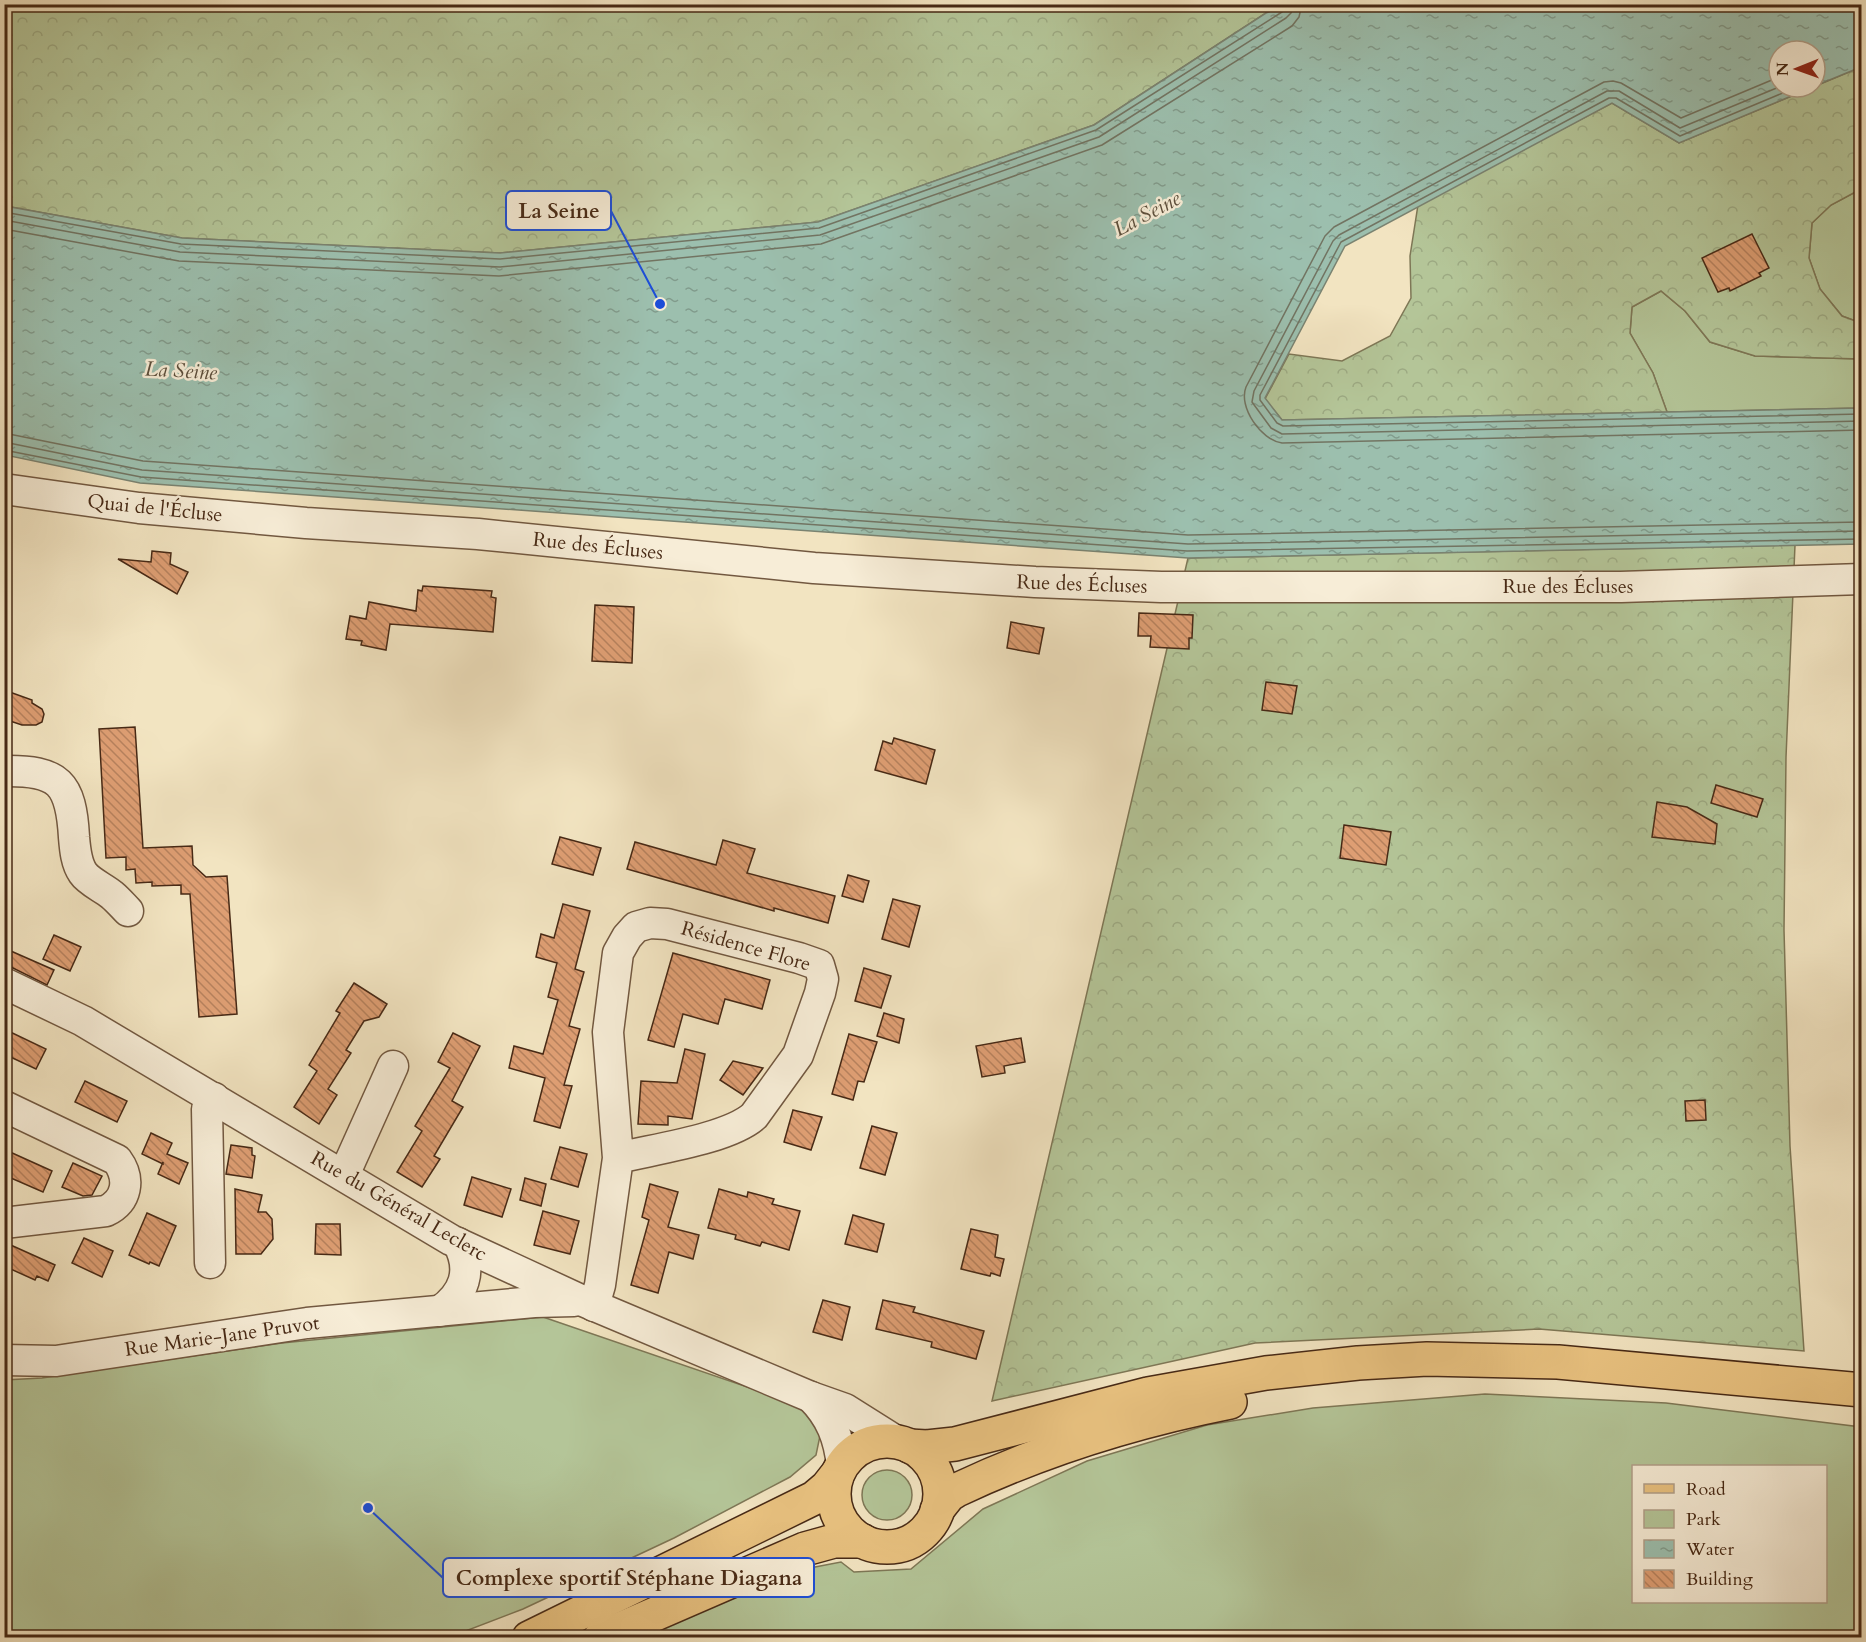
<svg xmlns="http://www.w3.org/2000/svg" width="1866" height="1642" viewBox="0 0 1866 1642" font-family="Cardo,serif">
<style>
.green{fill:#b4c598;stroke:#7e7756;stroke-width:1.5;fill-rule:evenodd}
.forest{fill:url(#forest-crowns);stroke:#7e7756;stroke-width:1.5}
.water{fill:url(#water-ripples);stroke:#7a8371;stroke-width:1.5}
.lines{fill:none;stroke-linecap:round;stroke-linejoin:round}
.shore{stroke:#727462;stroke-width:1.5}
.building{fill:url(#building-back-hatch);stroke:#472915;stroke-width:1.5}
.minor-casing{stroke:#725840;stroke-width:33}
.major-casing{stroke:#472915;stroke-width:36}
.minor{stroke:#f7edd7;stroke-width:30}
.major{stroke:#e9c280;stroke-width:33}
.labels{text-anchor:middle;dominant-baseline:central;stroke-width:5;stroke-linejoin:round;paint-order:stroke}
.street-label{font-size:20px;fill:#472915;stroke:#f7edd7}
.water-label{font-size:21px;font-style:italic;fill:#5c4e3b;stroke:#f7edd7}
.leader{fill:none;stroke:#1d4ed8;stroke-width:2}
.callout-dot{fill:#1d4ed8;stroke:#f7edd7;stroke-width:2}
.callout{fill:#f7edd7;stroke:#1d4ed8;stroke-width:2}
.callout-label{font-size:21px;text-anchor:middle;font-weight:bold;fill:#472915}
</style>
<defs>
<pattern id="forest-crowns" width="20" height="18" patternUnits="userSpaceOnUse" patternTransform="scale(1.5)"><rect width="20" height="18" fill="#b4c598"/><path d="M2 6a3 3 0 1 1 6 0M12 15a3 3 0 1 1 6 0" fill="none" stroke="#9ca982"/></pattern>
<pattern id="water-ripples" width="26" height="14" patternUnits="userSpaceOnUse" patternTransform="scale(1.5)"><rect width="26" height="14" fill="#9cbfae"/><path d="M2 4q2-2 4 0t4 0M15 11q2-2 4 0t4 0" fill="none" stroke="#819b8c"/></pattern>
<pattern id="building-back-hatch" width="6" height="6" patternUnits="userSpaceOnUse" patternTransform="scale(1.5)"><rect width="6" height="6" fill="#de9e73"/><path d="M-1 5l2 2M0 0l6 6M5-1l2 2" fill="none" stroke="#b6815d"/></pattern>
</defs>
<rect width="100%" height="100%" fill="#f2e4c1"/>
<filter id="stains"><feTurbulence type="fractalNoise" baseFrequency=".00333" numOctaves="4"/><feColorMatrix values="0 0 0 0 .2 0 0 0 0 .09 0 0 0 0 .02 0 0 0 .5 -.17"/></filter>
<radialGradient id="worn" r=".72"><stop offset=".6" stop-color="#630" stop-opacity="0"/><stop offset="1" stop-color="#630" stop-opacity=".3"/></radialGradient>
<g class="green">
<path d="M 1861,189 L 1861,323 L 1842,316 L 1820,289 L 1809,258 L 1812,223 L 1831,205 Z"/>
<path d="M 1661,291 L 1685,311 L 1710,342 L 1755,356 L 1861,359 L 1861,408 L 1667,412 L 1653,373 L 1630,333 L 1632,307 Z"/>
<path d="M 543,1317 L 794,1403 L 811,1414 L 821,1431 L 816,1455 L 790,1477 L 674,1538 L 523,1609 L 450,1637 L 5,1637 L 4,1380 L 42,1378 L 282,1343 Z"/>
<path d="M 1485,1394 L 1666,1403 L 1861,1427 L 1861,1637 L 628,1638 L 815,1567 L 841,1562 L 854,1572 L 911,1569 L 983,1509 L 1087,1461 L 1207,1425 L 1313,1408 ZM 1634,1466 L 1826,1466 L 1826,1602 L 1634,1602 Z"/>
<circle cx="887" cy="1495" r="25"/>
</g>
<g class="forest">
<path d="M 4,5 L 1284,5 L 1266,13 L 1094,125 L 818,222 L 500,253 L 182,238 L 5,206 Z"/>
<path d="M 1861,67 L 1861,189 L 1831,205 L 1812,223 L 1809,258 L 1820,289 L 1842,316 L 1861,323 L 1861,359 L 1755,356 L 1710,342 L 1685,311 L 1661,291 L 1632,307 L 1630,333 L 1653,373 L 1667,412 L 1282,420 L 1265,399 L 1289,354 L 1342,361 L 1390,336 L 1411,298 L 1410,256 L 1418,205 L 1612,103 L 1679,143 Z"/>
<path d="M 1795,545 L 1786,757 L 1784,930 L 1790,1146 L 1804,1351 L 1539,1329 L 1255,1343 L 992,1401 L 1188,558 Z"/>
</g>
<path class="water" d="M 1284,5 L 1861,5 L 1861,67 L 1815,86 L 1815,51 L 1779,51 L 1779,87 L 1813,87 L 1679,143 L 1612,103 L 1345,246 L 1265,398 L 1282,420 L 1861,408 L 1861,544 L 1188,558 L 140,483 L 5,455 L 5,206 L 182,238 L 500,253 L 818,222 L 1094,125 L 1266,13 Z"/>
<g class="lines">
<g class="shore">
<path d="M 1779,77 L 1681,118 L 1621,83 L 1613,81 L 1604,82 L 1334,227 L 1325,236 L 1246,387 C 1238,407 1261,440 1282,443 L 1862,430"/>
<path d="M 1779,87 L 1680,128 L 1619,91 L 1607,91 L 1339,235 L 1333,241 L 1254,391 L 1252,402 L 1271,428 L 1282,434 L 1862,421"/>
<path d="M 1797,87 L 1680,136 L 1616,98 L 1609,98 L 1341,242 L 1260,395 L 1260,400 L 1277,423 L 1283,426 L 1862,414"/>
<path d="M 4,212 L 181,244 L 500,259 L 819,228 L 1096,130 L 1282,12 L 1285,4"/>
<path d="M 4,220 L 180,252 L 500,267 L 820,235 L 1099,137 L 1286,18 L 1291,13 L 1293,4"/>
<path d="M 4,229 L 179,261 L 499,276 L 821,244 L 1102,145 L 1292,26 L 1299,17 L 1302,4"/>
<path d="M 4,433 L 143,461 L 1188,535 L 1862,522"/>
<path d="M 4,442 L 142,470 L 1188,544 L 1862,531"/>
<path d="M 4,450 L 141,477 L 1187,551 L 1862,539"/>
</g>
</g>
<g class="building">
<path d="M 1752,234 L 1769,268 L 1759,273 L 1761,276 L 1730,291 L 1729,288 L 1718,292 L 1702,258 Z"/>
<path d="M 152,551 L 171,553 L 170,564 L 188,572 L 177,594 L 118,559 L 151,562 Z"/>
<path d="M 423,586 L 492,591 L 491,597 L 496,598 L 493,632 L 390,624 L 386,650 L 361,645 L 362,641 L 346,639 L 350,616 L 366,619 L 369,602 L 416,611 L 418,590 L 422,591 Z"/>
<path d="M 595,605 L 634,607 L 632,663 L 592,661 Z"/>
<path d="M 1139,613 L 1193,615 L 1192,638 L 1189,638 L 1189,649 L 1150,647 L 1151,636 L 1138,636 Z"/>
<path d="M 1011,622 L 1044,628 L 1039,654 L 1007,648 Z"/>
<path d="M 1266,682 L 1297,686 L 1292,714 L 1262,710 Z"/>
<path d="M 4,690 L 32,700 L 32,703 L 42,709 L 44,714 L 42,722 L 36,725 L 22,725 L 4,719 Z"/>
<path d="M 135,727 L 143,848 L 192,846 L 193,865 L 206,877 L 227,876 L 237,1014 L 199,1017 L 190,894 L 181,894 L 181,885 L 152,886 L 152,882 L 136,883 L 135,869 L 126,870 L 126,857 L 106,858 L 99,729 Z"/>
<path d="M 894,738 L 935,750 L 926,784 L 875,770 L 883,741 L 892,744 Z"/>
<path d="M 1716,785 L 1763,799 L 1757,817 L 1711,803 Z"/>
<path d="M 1657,802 L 1687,807 L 1717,824 L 1715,844 L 1652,837 Z"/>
<path d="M 1344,825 L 1391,832 L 1386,865 L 1340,858 Z"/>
<path d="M 560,837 L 601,848 L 593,875 L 552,864 Z"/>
<path d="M 723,840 L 755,849 L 747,873 L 835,896 L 828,923 L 774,908 L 774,911 L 627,869 L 635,842 L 716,865 Z"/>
<path d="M 848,875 L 869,881 L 863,902 L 842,896 Z"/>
<path d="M 893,899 L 920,906 L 909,947 L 882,939 Z"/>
<path d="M 563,904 L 590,911 L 575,969 L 584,972 L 569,1026 L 580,1029 L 564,1085 L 572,1086 L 560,1128 L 534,1121 L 545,1078 L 509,1068 L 514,1046 L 543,1054 L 558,1000 L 548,997 L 557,963 L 536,957 L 541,934 L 554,938 Z"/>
<path d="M 54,935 L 81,947 L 70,971 L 43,959 Z"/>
<path d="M 4,948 L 54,970 L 47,985 L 11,967 L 4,966 Z"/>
<path d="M 673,953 L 770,980 L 762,1009 L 725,999 L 718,1024 L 683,1014 L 674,1047 L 648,1040 Z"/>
<path d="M 864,968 L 891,976 L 881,1008 L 855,1001 Z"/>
<path d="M 354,983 L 387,1004 L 379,1017 L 364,1021 L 346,1050 L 351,1053 L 328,1089 L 337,1095 L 319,1124 L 294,1107 L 317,1071 L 309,1065 L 340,1013 L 336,1011 Z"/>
<path d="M 884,1013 L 904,1019 L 899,1043 L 877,1036 Z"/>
<path d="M 4,1029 L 46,1049 L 36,1069 L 4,1054 Z"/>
<path d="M 453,1033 L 480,1046 L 452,1101 L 463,1107 L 434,1156 L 440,1159 L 422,1187 L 397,1172 L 422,1131 L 415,1126 L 450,1068 L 438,1062 Z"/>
<path d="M 849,1034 L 877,1042 L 864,1082 L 858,1081 L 853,1100 L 832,1094 Z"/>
<path d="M 1021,1038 L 1025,1062 L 1004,1066 L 1005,1073 L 982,1077 L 976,1046 Z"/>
<path d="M 685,1049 L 705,1054 L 692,1119 L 668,1116 L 668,1125 L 638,1124 L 641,1081 L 677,1083 Z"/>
<path d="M 733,1061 L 763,1068 L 743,1095 L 720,1080 Z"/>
<path d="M 85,1081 L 127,1101 L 117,1122 L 75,1102 Z"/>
<path d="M 1705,1100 L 1706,1120 L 1686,1121 L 1685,1101 Z"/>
<path d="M 793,1110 L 822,1117 L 811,1150 L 784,1142 Z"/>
<path d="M 872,1126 L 897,1133 L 885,1175 L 860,1168 Z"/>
<path d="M 151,1133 L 172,1143 L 167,1154 L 188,1163 L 179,1184 L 158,1174 L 163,1162 L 163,1164 L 142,1154 Z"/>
<path d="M 231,1145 L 252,1148 L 252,1155 L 255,1156 L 252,1178 L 226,1174 Z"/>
<path d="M 560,1147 L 587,1154 L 578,1187 L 551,1179 Z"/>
<path d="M 10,1152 L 52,1171 L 43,1192 L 4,1175 L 4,1164 Z"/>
<path d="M 73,1163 L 102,1176 L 92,1195 L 83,1196 L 62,1187 Z"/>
<path d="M 472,1177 L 511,1189 L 502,1217 L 464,1205 Z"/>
<path d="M 525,1178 L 546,1184 L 541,1206 L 520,1200 Z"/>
<path d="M 650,1184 L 678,1192 L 668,1227 L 699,1235 L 693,1259 L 669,1252 L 658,1293 L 631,1285 L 649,1220 L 642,1217 Z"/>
<path d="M 235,1189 L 262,1195 L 258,1212 L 266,1212 L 272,1219 L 273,1239 L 261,1254 L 236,1254 Z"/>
<path d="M 719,1189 L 747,1197 L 748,1192 L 774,1199 L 772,1204 L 800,1211 L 789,1250 L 762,1242 L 760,1246 L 735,1239 L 736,1235 L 708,1228 Z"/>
<path d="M 543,1211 L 579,1221 L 570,1254 L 534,1245 Z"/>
<path d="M 147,1213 L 176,1226 L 159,1266 L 150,1262 L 149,1264 L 129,1255 Z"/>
<path d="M 853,1215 L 884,1224 L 877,1252 L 845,1244 Z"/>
<path d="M 316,1224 L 340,1224 L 341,1255 L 315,1254 Z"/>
<path d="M 971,1229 L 998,1235 L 995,1257 L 1004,1259 L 1000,1276 L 991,1273 L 990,1276 L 961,1269 Z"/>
<path d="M 84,1238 L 113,1251 L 102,1277 L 72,1263 Z"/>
<path d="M 4,1242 L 55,1265 L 48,1281 L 37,1276 L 35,1280 L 4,1266 Z"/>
<path d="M 823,1300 L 850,1307 L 842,1340 L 813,1332 Z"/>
<path d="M 883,1300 L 915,1307 L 913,1312 L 984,1331 L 976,1359 L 931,1347 L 932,1342 L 876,1329 Z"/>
</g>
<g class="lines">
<g class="minor-casing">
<g id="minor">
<path d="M 4,489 L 139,508 L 306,523 L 478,534 L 814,568 L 1035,582 L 1161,587 L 1621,587 L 1862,579"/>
<path d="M 4,771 C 59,770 71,783 74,837 C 75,849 76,863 83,873 C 89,882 104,888 112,895 C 118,900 123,906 128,911"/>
<path d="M 4,983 L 83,1021 L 451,1240 L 583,1301 L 811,1397 L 845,1409 L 899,1443"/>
<path d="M 4,1106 L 117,1160 C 131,1179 127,1201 106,1211 L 4,1223"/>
<path d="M 344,1175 L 393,1066"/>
<path d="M 210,1263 L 207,1109 L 214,1098"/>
<path d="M 594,1306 L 600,1285 L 618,1158 L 608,1032 L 618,953 L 627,937 L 636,927 L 650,923 L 667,924 L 799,958 L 819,965 L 823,979 L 820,993 L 798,1055 L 754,1116 C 728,1139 654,1149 618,1158"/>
<path d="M 440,1311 C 464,1294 473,1271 458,1243"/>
<path d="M 4,1360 L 56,1361 L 307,1323 L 534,1302 L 574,1301"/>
<path d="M 811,1397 C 831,1417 839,1438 842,1466"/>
</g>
</g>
<g class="major-casing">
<g id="major">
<circle cx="887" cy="1494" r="53"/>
<path d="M 909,1446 L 927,1447 L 955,1444 L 1148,1394 L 1266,1373 L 1358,1363 L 1427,1359 L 1558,1362 L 1862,1390"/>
<path d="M 937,1510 L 949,1495 L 957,1490 C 1046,1448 1134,1421 1230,1402"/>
<path d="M 529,1638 L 814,1498 L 827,1487 L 838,1473"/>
<path d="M 600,1638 L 805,1549 L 834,1541 L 863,1541"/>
</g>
</g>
<use href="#minor" class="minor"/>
<use href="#major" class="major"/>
</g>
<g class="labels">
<g class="street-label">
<text transform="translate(155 508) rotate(6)">Quai de l'Écluse</text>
<text transform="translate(598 546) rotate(6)">Rue des Écluses</text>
<text transform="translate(1082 584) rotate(2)">Rue des Écluses</text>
<text x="1568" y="586">Rue des Écluses</text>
<text transform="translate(746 946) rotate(16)">Résidence Flore</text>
<text transform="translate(399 1206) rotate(30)">Rue du Général Leclerc</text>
<text transform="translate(222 1336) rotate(-8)">Rue Marie-Jane Pruvot</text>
</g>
<g class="water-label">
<text transform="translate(1147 214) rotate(-28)">La Seine</text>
<text transform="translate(181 371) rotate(3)">La Seine</text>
</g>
</g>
<path class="leader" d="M660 304L611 211M368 1508L443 1578"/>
<g class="callout-dot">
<circle cx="660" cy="304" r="6"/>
<circle cx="368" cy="1508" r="6"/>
</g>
<g class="callout">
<rect x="506" y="191" width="105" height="39" rx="6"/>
<rect x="443" y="1558" width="371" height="39" rx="6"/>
</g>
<g class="callout-label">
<text x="559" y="218">La Seine</text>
<text x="629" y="1585">Complexe sportif Stéphane Diagana</text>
</g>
<rect width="1866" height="1642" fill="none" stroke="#f2e4c1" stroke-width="24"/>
<rect x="6" y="6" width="1854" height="1630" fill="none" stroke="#472915" stroke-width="3"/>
<rect x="12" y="12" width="1842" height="1618" fill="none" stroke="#472915" stroke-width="1.5"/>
<rect x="1632" y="1465" width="195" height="138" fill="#f7edd7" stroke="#b19f89" stroke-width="1.5"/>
<rect x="1644" y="1484" width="30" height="9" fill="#e9c280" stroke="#b19f89" stroke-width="1.5"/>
<text x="1686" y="1495" font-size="18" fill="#472915">Road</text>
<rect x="1644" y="1510" width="30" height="18" fill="#b4c598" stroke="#b19f89" stroke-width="1.5"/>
<text x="1686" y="1525" font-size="18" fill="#472915">Park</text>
<rect x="1644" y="1540" width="30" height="18" fill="url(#water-ripples)" stroke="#b19f89" stroke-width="1.5"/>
<text x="1686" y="1555" font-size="18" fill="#472915">Water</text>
<rect x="1644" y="1570" width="30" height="18" fill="url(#building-back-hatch)" stroke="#b19f89" stroke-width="1.5"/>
<text x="1686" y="1585" font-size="18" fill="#472915">Building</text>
<g transform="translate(1797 69) rotate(269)"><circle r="28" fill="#f7edd7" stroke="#b19f89" stroke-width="1.5"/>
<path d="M0-4.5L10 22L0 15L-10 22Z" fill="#8f2418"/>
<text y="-9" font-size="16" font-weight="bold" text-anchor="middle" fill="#472915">N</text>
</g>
<rect width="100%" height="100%" filter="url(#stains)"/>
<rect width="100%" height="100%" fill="url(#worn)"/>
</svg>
